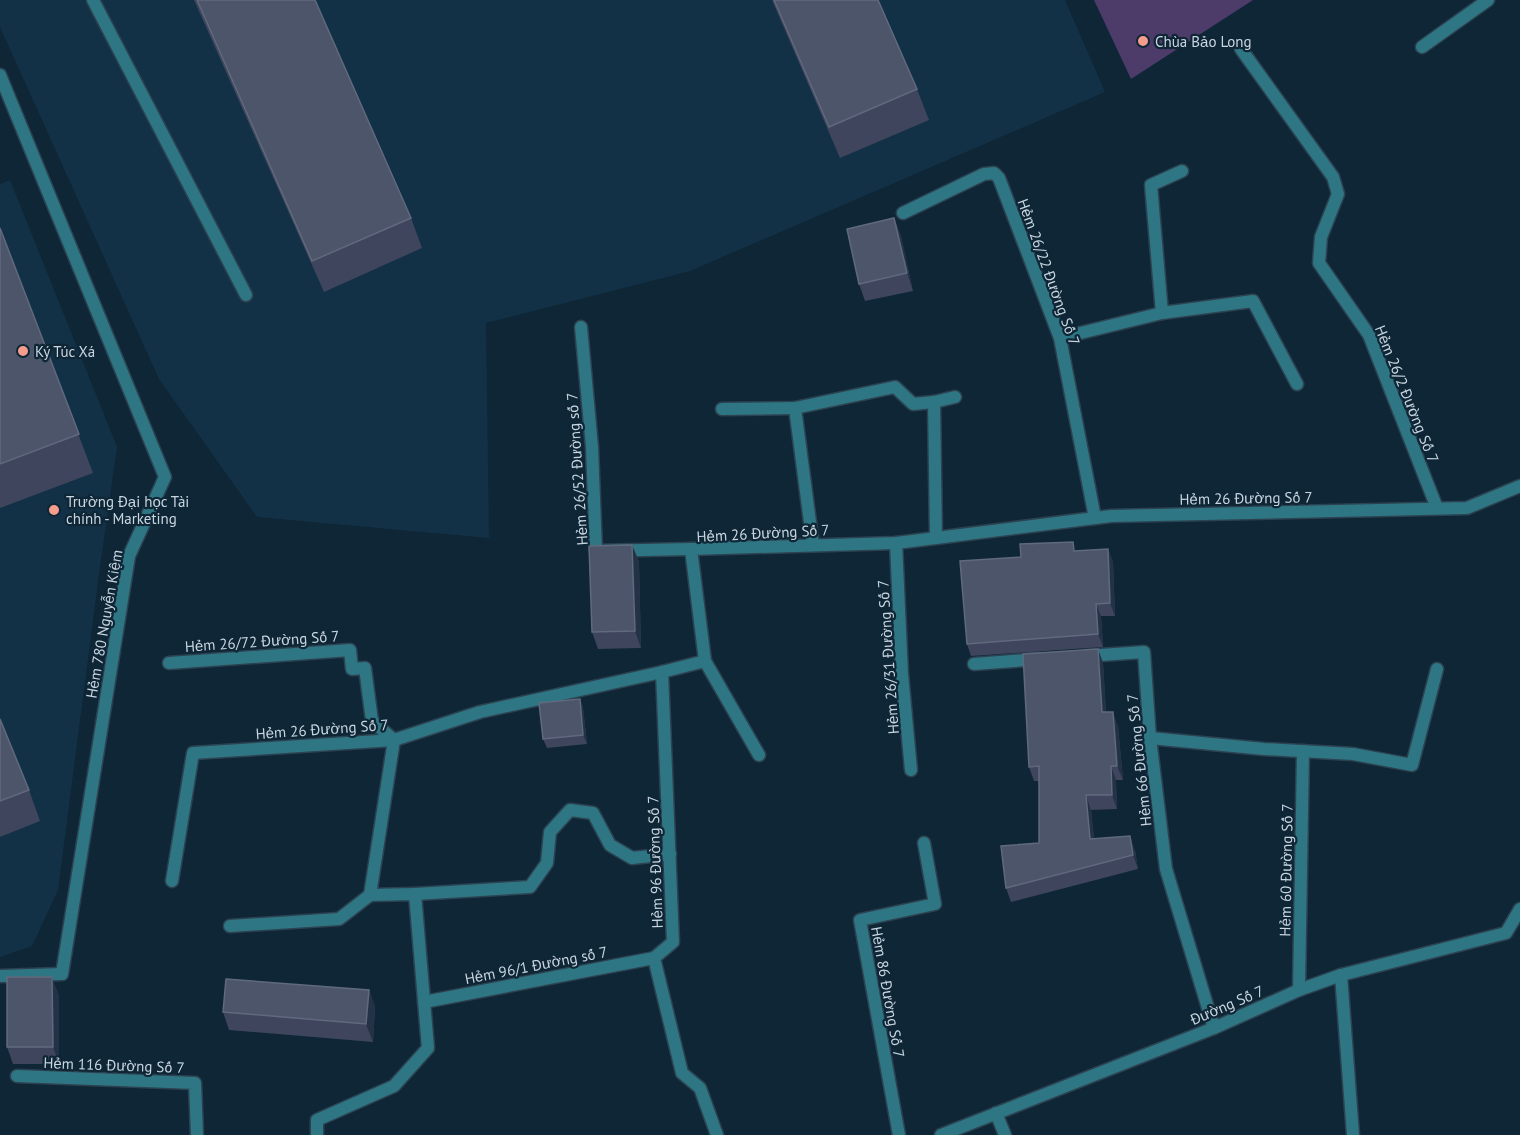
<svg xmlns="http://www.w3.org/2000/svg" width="1520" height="1135" viewBox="0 0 1520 1135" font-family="'PT Sans',sans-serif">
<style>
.built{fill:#133146}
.green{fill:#4d3b69}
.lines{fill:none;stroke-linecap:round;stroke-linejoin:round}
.lane-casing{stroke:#2c4251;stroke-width:15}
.street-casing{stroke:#2c4251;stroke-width:15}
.lane{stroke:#2e7683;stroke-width:12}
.street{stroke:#2e7683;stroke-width:12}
.wall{fill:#3e455c}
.shaded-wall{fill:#243247}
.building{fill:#4c556a;stroke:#60697d;stroke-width:1.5}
.poi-dot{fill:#f49d8d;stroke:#0e2636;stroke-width:2}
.labels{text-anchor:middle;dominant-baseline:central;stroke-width:4.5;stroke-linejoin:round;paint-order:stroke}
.poi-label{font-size:15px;fill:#c9d6e1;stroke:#0e2636;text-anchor:start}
.street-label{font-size:15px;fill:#c9d6e1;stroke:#0e2636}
</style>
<rect width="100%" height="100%" fill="#0e2636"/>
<g class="built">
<path d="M 0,0 L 1065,0 L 1105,92 L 690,271 L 486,323 L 489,538 L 257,517 L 159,379 L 0,27 Z"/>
<path d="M 10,180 L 117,447 L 99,574 L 58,890 L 32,946 L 0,957 L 0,184 Z"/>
</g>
<path class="green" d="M 1094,0 L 1253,0 L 1131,79 Z"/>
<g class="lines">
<g class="lane-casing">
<g id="lane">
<path d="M 93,0 L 246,295"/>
<path d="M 1422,47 L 1488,0"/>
<path d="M 1241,49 L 1333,177 L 1338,194 L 1321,237 L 1319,263 L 1369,335 L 1437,508"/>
<path d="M 0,75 L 165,477 L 129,556 L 62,974 L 0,976"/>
<path d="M 903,213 L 984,174 L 994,173 L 999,178 L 1060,338 L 1095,518"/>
<path d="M 1162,313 L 1151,185 L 1182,171"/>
<path d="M 581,327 L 592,447 L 596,551 L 691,549"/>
<path d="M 1060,338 L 1162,313 L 1253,301 L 1297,384"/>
<path d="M 934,402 L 936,538"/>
<path d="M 795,408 L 813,545"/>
<path d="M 722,409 L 795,408 L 895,387 L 913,404 L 934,402 L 955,397"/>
<path d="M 896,543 L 902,674 L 911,770"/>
<path d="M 1086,656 L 1144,652 L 1150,738 L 1166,869 L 1214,1028"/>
<path d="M 169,663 L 350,650 L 352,669 L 365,668 L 372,721 L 394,740 L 370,895 L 415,894 L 428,1048 L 394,1086 L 317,1120 L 317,1135"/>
<path d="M 974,664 L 1039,659"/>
<path d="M 662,672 L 673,942 L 654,958 L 682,1073 L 700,1088 L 717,1135"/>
<path d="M 1150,738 L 1264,749 L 1353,754 L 1412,765 L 1437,669"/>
<path d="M 172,881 L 193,753 L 394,740 L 480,712 L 662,672 L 705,661 L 691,549 L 896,543 L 1111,516 L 1467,508 L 1520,486"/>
<path d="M 415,894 L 530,887 L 547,863 L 550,832 L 570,810 L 593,813 L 610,845 L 632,858 L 670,854"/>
<path d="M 230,926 L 339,919 L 370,895"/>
<path d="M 1341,975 L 1353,1135"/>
<path d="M 1299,990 L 1303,751"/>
<path d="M 424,1002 L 654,958"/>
<path d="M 17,1076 L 195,1083 L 197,1135"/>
<path d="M 996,1113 L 1005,1135"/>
<path d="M 899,1135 L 860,920 L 935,904 L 924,843"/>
</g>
</g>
<g class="street-casing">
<g id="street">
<path d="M 705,661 L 759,755"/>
<path d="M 941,1135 L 1214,1028 L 1299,990 L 1341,975 L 1506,933 L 1520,909"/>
</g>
</g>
<use href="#lane" class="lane"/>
<use href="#street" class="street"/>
</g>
<g class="wall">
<path d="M 194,0 L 315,0 L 411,218 L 422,248 L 324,292 Z"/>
<path d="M 772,0 L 878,0 L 917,89 L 929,120 L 840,158 Z"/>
<path d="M 894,218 L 901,236 L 913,291 L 865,301 L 859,284 Z"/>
<path d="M 0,228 L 93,473 L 0,508 Z"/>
<path d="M 632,545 L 639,562 L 641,648 L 598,649 L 592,632 Z"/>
<path d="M 1108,549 L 1113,562 L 1115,616 L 1101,616 L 1103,647 L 971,656 L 967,644 L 1021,557 L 1076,551 Z"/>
<path d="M 1103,663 L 1106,712 L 1118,726 L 1123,780 L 1116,780 L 1117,809 L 1091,810 L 1094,839 L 1135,850 L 1138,869 L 1011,902 L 1006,888 L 1039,843 L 1039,781 L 1034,781 L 1029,767 Z"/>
<path d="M 580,699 L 583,708 L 587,744 L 547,748 L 543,739 Z"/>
<path d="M 0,719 L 29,790 L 40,821 L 0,837 Z"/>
<path d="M 369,990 L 375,1007 L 373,1042 L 229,1030 L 223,1012 Z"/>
<path d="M 59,995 L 59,1064 L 13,1064 L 7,1047 Z"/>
</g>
<g class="shaded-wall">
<path d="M 894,218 L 901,236 L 913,291 L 907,273 Z"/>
<path d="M 632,545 L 639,562 L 641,648 L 635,631 Z"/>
<path d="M 1108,549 L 1113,562 L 1115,616 L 1110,603 Z"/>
<path d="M 1096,604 L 1101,616 L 1103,647 L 1098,634 Z"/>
<path d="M 1098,649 L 1103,663 L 1107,727 L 1102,712 Z"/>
<path d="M 580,699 L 583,708 L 587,744 L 583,735 Z"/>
<path d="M 1113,712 L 1118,726 L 1123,780 L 1117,766 Z"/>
<path d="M 1111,766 L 1116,780 L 1117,809 L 1112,795 Z"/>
<path d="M 1086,795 L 1091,810 L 1096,854 L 1090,839 Z"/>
<path d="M 1130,836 L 1135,850 L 1138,869 L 1133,855 Z"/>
<path d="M 52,977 L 59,995 L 59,1064 L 53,1047 Z"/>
<path d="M 369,990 L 375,1007 L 373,1042 L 366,1024 Z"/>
</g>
<g class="building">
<path d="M 197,0 L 315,0 L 411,218 L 312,261 Z"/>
<path d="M 774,0 L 878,0 L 917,89 L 829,127 Z"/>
<path d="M 894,218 L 907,273 L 859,284 L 847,229 Z"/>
<path d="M 0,228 L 79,434 L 0,464 Z"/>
<path d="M 1073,542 L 1074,551 L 1108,549 L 1110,603 L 1096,604 L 1098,634 L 967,644 L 960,561 L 1021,557 L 1020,544 Z"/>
<path d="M 632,545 L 635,631 L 592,632 L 589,546 Z"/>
<path d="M 1098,649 L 1102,712 L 1113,712 L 1117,766 L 1111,766 L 1112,795 L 1086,795 L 1090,839 L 1130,836 L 1133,855 L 1006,888 L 1001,846 L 1039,843 L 1039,766 L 1029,767 L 1023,654 Z"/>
<path d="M 580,699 L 583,735 L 543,739 L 539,703 Z"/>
<path d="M 0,719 L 29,790 L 0,801 Z"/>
<path d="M 7,977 L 52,977 L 53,1047 L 7,1047 Z"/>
<path d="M 226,979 L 369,990 L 366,1024 L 223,1012 Z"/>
</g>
<g class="poi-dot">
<circle cx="1143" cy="41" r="6"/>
<circle cx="23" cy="351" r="6"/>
<circle cx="54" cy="510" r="6"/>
</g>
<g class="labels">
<g class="poi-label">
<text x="1155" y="41">Chùa Bảo Long</text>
<text x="35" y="351">Ký Túc Xá</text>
<text x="66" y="501">Trường Đại học Tài<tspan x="66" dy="17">chính - Marketing</tspan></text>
</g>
<g class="street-label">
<text transform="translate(1049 272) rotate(70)">Hẻm 26/22 Đường Số 7</text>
<text transform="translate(1407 394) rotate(68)">Hẻm 26/2 Đường Số 7</text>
<text transform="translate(577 469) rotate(-94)">Hẻm 26/52 Đường số 7</text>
<text transform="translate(1246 498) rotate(-1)">Hẻm 26 Đường Số 7</text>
<text transform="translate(763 533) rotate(-3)">Hẻm 26 Đường Số 7</text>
<text transform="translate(104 624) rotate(-80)">Hẻm 780 Nguyễn Kiệm</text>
<text transform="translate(262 641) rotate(-4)">Hẻm 26/72 Đường Số 7</text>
<text transform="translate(888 657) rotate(-94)">Hẻm 26/31 Đường Số 7</text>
<text transform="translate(322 729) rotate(-4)">Hẻm 26 Đường Số 7</text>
<text transform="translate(1139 760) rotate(-96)">Hẻm 66 Đường Số 7</text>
<text transform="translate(655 862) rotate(-92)">Hẻm 96 Đường Số 7</text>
<text transform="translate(1286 870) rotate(-89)">Hẻm 60 Đường Số 7</text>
<text transform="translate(536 965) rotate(-11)">Hẻm 96/1 Đường số 7</text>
<text transform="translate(888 992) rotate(80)">Hẻm 86 Đường Số 7</text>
<text transform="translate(1227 1005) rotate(-23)">Đường Số 7</text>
<text transform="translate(114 1065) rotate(2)">Hẻm 116 Đường Số 7</text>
</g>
</g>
</svg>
